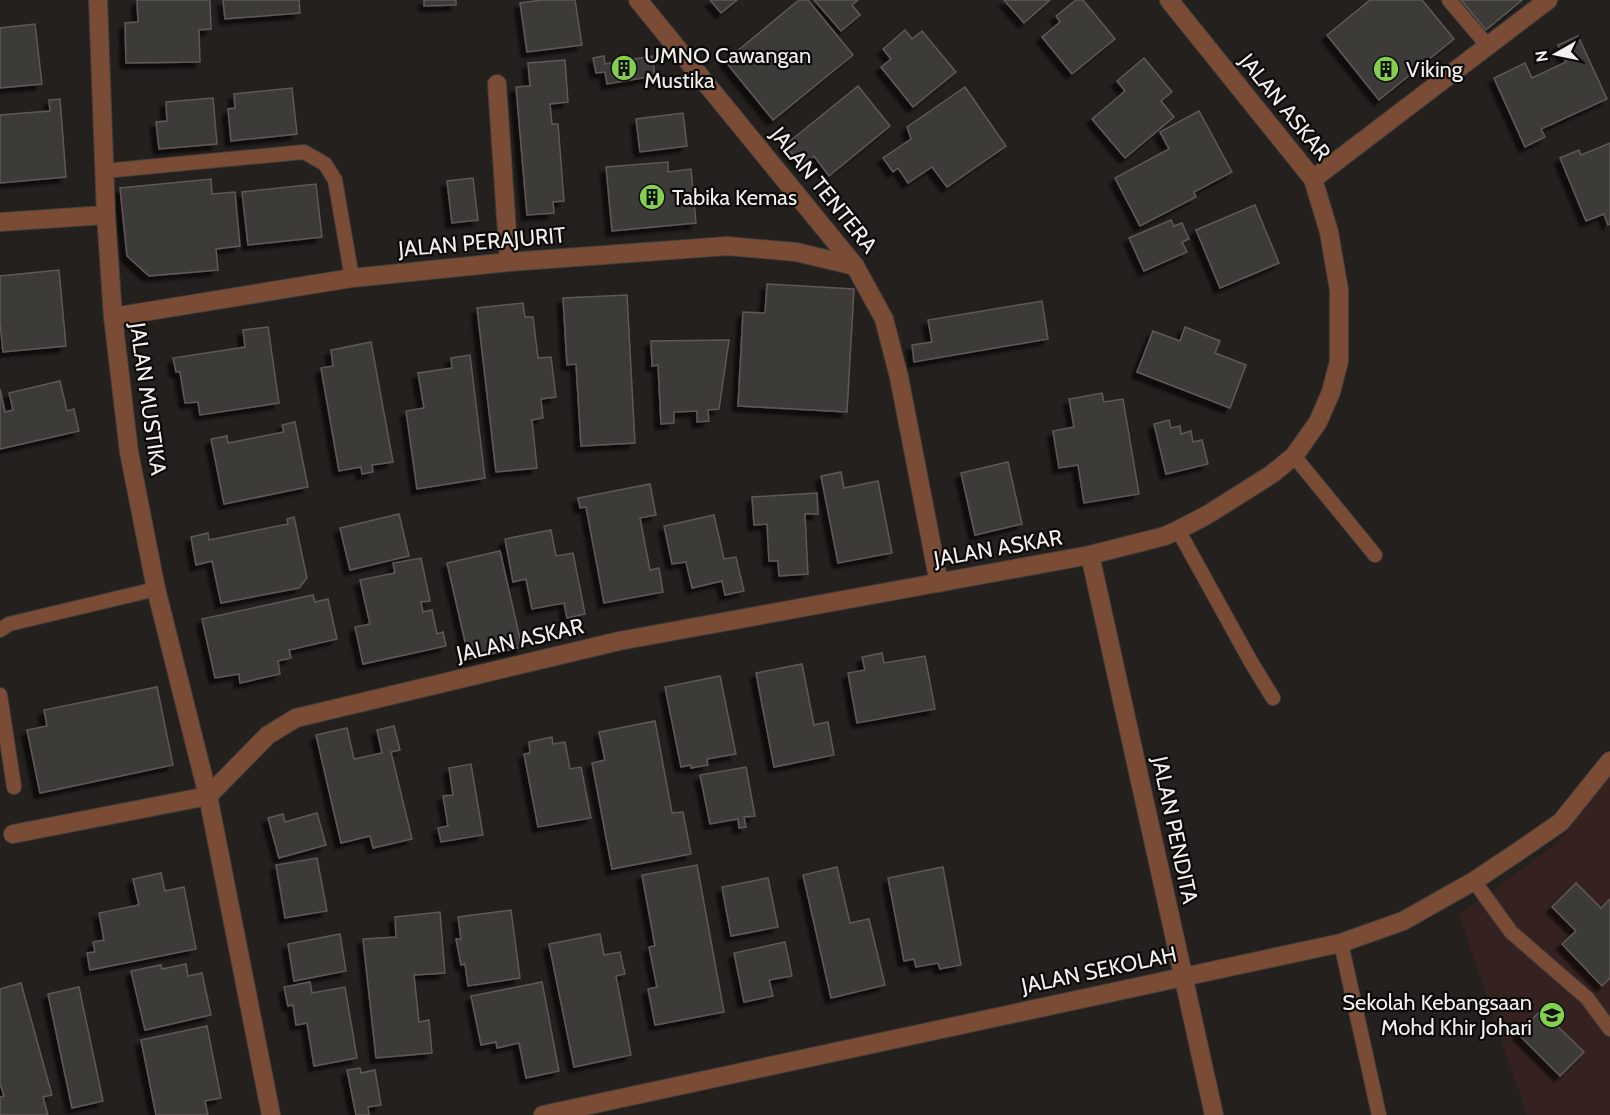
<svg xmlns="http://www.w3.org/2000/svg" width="1610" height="1115" viewBox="0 0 1610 1115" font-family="Cabin,sans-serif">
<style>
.education{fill:#352220}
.building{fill:#3e3a37;stroke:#5e5956;stroke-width:1.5;filter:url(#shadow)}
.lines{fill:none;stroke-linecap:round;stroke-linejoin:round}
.lane-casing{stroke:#413d3a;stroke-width:16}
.street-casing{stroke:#413d3a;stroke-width:20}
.lane{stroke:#7b4c35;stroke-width:14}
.street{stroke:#7b4c35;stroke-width:18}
.labels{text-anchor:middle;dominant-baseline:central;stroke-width:4.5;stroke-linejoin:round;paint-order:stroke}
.poi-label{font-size:22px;fill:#f2efee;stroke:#0c0a09;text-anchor:start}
.street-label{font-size:22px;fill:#f2efee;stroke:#0c0a09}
</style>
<defs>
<filter id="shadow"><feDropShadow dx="-5.5" dy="5.5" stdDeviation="1.5" flood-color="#0009"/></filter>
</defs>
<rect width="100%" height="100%" fill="#24201d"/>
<path class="education" d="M 1610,776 L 1610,1115 L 1527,1115 L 1459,915 L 1556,844 Z"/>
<g class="building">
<path d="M 137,0 L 210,0 L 211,29 L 199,30 L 200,62 L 126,63 L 125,23 L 138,22 Z"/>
<path d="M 223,0 L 299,0 L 300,13 L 225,19 Z"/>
<path d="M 424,0 L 456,0 L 456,5 L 424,6 Z"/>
<path d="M 542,0 L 575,0 L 582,45 L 527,52 L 520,3 Z"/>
<path d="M 710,0 L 737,0 L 721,13 Z"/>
<path d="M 799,0 L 808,0 L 853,55 L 773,120 L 725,61 Z"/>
<path d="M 814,0 L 858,0 L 852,5 L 860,15 L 841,31 Z"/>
<path d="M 1004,0 L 1050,0 L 1024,23 Z"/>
<path d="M 1076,0 L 1083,0 L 1115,39 L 1072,74 L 1042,37 L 1060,22 L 1056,16 Z"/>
<path d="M 1370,0 L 1422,0 L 1454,39 L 1379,100 L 1327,35 Z"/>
<path d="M 1461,0 L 1522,0 L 1486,30 Z"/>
<path d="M 35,24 L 42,84 L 0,88 L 0,28 Z"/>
<path d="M 905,30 L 912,39 L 922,31 L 956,72 L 913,107 L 881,67 L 891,59 L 883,49 Z"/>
<path d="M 1578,36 L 1607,99 L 1541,129 L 1545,137 L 1525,147 L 1494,78 L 1525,63 L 1532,78 L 1566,62 L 1558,45 Z"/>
<path d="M 604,56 L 605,64 L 652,56 L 655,76 L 607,84 L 605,72 L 596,73 L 593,58 Z"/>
<path d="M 1144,58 L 1172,92 L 1161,101 L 1174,117 L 1125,158 L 1092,119 L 1125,91 L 1117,81 Z"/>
<path d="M 565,60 L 568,102 L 550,104 L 552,124 L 558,124 L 564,201 L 553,202 L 554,213 L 527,215 L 516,87 L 530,86 L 528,63 Z"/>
<path d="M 858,86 L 890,126 L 829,176 L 814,156 L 802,166 L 785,145 Z"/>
<path d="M 965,87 L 1006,146 L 947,187 L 932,167 L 908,183 L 898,168 L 893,172 L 883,158 L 911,139 L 907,127 Z"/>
<path d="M 292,88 L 297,134 L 231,141 L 228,109 L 235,108 L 234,94 Z"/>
<path d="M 213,98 L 217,144 L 159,149 L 156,122 L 167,121 L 166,102 Z"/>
<path d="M 60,99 L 66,177 L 0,183 L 0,115 L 50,111 L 49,100 Z"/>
<path d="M 1199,111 L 1232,172 L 1194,192 L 1196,197 L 1140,226 L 1115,178 L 1169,149 L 1160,132 Z"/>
<path d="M 683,113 L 687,146 L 640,152 L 636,119 Z"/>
<path d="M 1610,143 L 1610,224 L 1608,225 L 1604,214 L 1586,221 L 1560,158 L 1579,150 L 1581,155 Z"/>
<path d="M 668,162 L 668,172 L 691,169 L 696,223 L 612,231 L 606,167 Z"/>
<path d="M 473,178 L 478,220 L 452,223 L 447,181 Z"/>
<path d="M 211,179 L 212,194 L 235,192 L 240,246 L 216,249 L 218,270 L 149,276 L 127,256 L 120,188 Z"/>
<path d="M 316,184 L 322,237 L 248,245 L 242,192 Z"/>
<path d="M 1255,205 L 1279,263 L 1220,288 L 1196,230 Z"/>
<path d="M 1171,220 L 1174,226 L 1182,223 L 1189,239 L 1182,242 L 1187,252 L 1144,271 L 1129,238 Z"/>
<path d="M 59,270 L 66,346 L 3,352 L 0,322 L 0,276 Z"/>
<path d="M 767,284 L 854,289 L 847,412 L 738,406 L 743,312 L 765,313 Z"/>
<path d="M 627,295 L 635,443 L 581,446 L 576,364 L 567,365 L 563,298 Z"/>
<path d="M 1042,301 L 1048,339 L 914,362 L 912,345 L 932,342 L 928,320 Z"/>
<path d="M 523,303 L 525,317 L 533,317 L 538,358 L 551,357 L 556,397 L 541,399 L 543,418 L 532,420 L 537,468 L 496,472 L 477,308 Z"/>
<path d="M 268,327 L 279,403 L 200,415 L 198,402 L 185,403 L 180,372 L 176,372 L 173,358 L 245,347 L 243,330 Z"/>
<path d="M 1185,327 L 1220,341 L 1215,353 L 1246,365 L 1230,408 L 1137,372 L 1153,331 L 1180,341 Z"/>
<path d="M 729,340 L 719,409 L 708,410 L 709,421 L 697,422 L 697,411 L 674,412 L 674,423 L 661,424 L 658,365 L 652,366 L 651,341 Z"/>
<path d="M 371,342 L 393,462 L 372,465 L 373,472 L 362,474 L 361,467 L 339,471 L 321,368 L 333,366 L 331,350 Z"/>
<path d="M 470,355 L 485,478 L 417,489 L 406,411 L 424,408 L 418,373 L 452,368 L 451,358 Z"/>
<path d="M 60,381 L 67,411 L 74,409 L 79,431 L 0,449 L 0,389 L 5,412 L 13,410 L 9,393 Z"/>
<path d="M 1102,393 L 1104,402 L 1123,399 L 1139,494 L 1084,503 L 1078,465 L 1059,468 L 1053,431 L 1074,427 L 1069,399 Z"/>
<path d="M 1169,420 L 1171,428 L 1180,426 L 1181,434 L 1191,431 L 1193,442 L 1202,440 L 1208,464 L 1166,474 L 1154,424 Z"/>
<path d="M 295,422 L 308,487 L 224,504 L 211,439 L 227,436 L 228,443 L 284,432 L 282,425 Z"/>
<path d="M 1008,462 L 1022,524 L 975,535 L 961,473 Z"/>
<path d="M 841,472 L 844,488 L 878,481 L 892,553 L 838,563 L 821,476 Z"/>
<path d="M 650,484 L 656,515 L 640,518 L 650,570 L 659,568 L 663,592 L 604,603 L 586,507 L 580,508 L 578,498 Z"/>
<path d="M 817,493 L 818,514 L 805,514 L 808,574 L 779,576 L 778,561 L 769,561 L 767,524 L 754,525 L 752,497 Z"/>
<path d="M 399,514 L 409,556 L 350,570 L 340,528 Z"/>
<path d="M 714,515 L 724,559 L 736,557 L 744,591 L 725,595 L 722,581 L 692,588 L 686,562 L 672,564 L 664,526 Z"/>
<path d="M 294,517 L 307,578 L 299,588 L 221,603 L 212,561 L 196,565 L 191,537 L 208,533 L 209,540 L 288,524 L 287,519 Z"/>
<path d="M 551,530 L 556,556 L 573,553 L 585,614 L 567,618 L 564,603 L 532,609 L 526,579 L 513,582 L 505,539 Z"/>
<path d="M 500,551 L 522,647 L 469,659 L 447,563 Z"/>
<path d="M 421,558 L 430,601 L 421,602 L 423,612 L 432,610 L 437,634 L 443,632 L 446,646 L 363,664 L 355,627 L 370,624 L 360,580 L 395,573 L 393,563 Z"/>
<path d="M 313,595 L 315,602 L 328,599 L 337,639 L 289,650 L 291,658 L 278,661 L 280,674 L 240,683 L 239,674 L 215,678 L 202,619 Z"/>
<path d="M 882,653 L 884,663 L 925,656 L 935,709 L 857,723 L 848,673 L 865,670 L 862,657 Z"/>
<path d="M 802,664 L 814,725 L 828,722 L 834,755 L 774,767 L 756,673 Z"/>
<path d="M 720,676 L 736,754 L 707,759 L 708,765 L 691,768 L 691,765 L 681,767 L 665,687 Z"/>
<path d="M 157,687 L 173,765 L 40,793 L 27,730 L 47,726 L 44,710 Z"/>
<path d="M 655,721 L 672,813 L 683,812 L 691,854 L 612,869 L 592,763 L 605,760 L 599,732 Z"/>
<path d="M 394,726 L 400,750 L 391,752 L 412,839 L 373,848 L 370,836 L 341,843 L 316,735 L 347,728 L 354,759 L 382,753 L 377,730 Z"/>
<path d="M 552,737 L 553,744 L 565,742 L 570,769 L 581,767 L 591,818 L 538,827 L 524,754 L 530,753 L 529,742 Z"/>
<path d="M 471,764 L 483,835 L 441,842 L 438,828 L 448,826 L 443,796 L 453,795 L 449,768 Z"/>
<path d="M 746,767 L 755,816 L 744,817 L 746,827 L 739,828 L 738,819 L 710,824 L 700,775 Z"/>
<path d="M 317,813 L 326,845 L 279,858 L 268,818 L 283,814 L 285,822 Z"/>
<path d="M 317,858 L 327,911 L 285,918 L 276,865 Z"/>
<path d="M 697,865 L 724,1012 L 655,1025 L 648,989 L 657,987 L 649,947 L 655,946 L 642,875 Z"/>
<path d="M 837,867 L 850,923 L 869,919 L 885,985 L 831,998 L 803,875 Z"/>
<path d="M 943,867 L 961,965 L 940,969 L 938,963 L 916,967 L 914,959 L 904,961 L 888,878 Z"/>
<path d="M 161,873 L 165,891 L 184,887 L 196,949 L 90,970 L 87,953 L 95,952 L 93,942 L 104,940 L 99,913 L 139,905 L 133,879 Z"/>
<path d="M 768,878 L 778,927 L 731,936 L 722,887 Z"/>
<path d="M 1576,883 L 1601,908 L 1610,899 L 1610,978 L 1602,986 L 1562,944 L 1576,931 L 1552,907 Z"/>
<path d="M 511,910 L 520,978 L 468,986 L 465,964 L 461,965 L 456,939 L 461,939 L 458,917 Z"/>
<path d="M 440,912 L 445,973 L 414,975 L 419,1022 L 429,1020 L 432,1053 L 376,1058 L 363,939 L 396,937 L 395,917 Z"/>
<path d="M 340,934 L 346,971 L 294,981 L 288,944 Z"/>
<path d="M 600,934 L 604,955 L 620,952 L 625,974 L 616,976 L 631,1055 L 574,1067 L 549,944 Z"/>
<path d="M 785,942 L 792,976 L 769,980 L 773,996 L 744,1002 L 734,953 Z"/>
<path d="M 186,964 L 188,976 L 202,973 L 211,1015 L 145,1030 L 131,971 L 161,965 L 162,969 Z"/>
<path d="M 310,982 L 312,993 L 345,987 L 357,1058 L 314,1066 L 307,1023 L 296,1025 L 293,1005 L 288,1006 L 284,987 Z"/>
<path d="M 542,982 L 559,1071 L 526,1078 L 519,1043 L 497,1048 L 496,1042 L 481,1045 L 471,996 Z"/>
<path d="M 21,983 L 52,1095 L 43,1097 L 48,1115 L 0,1115 L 0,1097 L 4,1096 L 0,1083 L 0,989 Z"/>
<path d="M 79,987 L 103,1101 L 72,1108 L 48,994 Z"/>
<path d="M 1541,1010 L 1584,1052 L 1560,1076 L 1518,1034 Z"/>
<path d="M 207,1026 L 221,1098 L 205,1101 L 208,1115 L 156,1115 L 141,1040 Z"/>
<path d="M 360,1068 L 361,1073 L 375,1070 L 381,1105 L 368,1107 L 369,1115 L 356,1115 L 347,1070 Z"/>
</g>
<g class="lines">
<g class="lane-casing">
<g id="lane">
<path d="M 1449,0 L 1488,46"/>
<path d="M 104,171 L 304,152 L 325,164 L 335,180 L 352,278"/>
<path d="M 1294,456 L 1375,555"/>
<path d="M 1178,530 L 1251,662 L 1273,698"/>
<path d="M 0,630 L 9,624 L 156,589"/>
<path d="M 0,695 L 14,787"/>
<path d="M 1474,881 L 1511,932 L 1587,998 L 1610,1029"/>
<path d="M 1341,943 L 1379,1115"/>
</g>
</g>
<g class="street-casing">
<g id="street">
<path d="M 98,0 L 106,215 L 113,317 L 129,452 L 156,589 L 208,796 L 271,1115"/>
<path d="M 638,0 L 855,266 L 884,319 L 899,377 L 939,583"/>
<path d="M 497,84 L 509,262"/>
<path d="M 1313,179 L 1548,0"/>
<path d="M 0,222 L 106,215"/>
<path d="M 113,317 L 352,278 L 509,262 L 727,246 L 796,252 L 855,266"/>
<path d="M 1090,555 L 1214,1115"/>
<path d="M 13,834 L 208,796 L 268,735 L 296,718 L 619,641 L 1090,555 L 1165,536 L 1178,530 L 1207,515 L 1272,474 L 1294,456 L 1318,422 L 1331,392 L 1339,361 L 1339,290 L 1329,232 L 1313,179 L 1169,0"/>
<path d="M 543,1115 L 1341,943 L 1403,921 L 1474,881 L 1519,851 L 1561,822 L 1610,761"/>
</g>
</g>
<use href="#lane" class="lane"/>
<use href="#street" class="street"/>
</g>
<defs>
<g id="building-disc" transform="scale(1.35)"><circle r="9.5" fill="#83d04f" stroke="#0c0a09"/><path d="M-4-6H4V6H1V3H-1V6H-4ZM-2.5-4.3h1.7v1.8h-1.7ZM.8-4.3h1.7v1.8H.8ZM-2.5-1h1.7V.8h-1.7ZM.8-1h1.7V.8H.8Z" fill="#111"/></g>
<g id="school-disc" transform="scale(1.35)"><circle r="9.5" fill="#83d04f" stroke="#0c0a09"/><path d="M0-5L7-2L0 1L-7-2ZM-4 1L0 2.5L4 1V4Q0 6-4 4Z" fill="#111"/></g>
</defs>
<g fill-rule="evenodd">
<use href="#building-disc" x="624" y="68"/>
<use href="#building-disc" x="1386" y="69"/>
<use href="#building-disc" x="652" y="197"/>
<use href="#school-disc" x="1552" y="1015"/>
</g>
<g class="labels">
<g class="poi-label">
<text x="644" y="55">UMNO Cawangan<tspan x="644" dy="25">Mustika</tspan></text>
<text x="1406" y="69">Viking</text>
<text x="672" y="197">Tabika Kemas</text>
<text x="1532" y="1002" text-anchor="end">Sekolah Kebangsaan<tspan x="1532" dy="25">Mohd Khir Johari</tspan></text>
</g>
<g class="street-label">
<text transform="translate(1285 107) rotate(51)">JALAN ASKAR</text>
<text transform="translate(824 190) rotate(51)">JALAN TENTERA</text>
<text transform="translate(482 242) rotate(-5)">JALAN PERAJURIT</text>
<text transform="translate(148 399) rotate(82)">JALAN MUSTIKA</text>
<text transform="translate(998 548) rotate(-10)">JALAN ASKAR</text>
<text transform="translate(520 640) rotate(-13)">JALAN ASKAR</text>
<text transform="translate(1175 830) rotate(78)">JALAN PENDITA</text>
<text transform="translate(1099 970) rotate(-12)">JALAN SEKOLAH</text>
</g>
</g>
<g transform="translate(1556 54) rotate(261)" stroke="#0c0a09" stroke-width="4.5" paint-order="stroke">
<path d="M0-4.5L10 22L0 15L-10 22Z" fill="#f2efee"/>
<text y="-9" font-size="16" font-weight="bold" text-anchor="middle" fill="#f2efee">N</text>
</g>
</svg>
